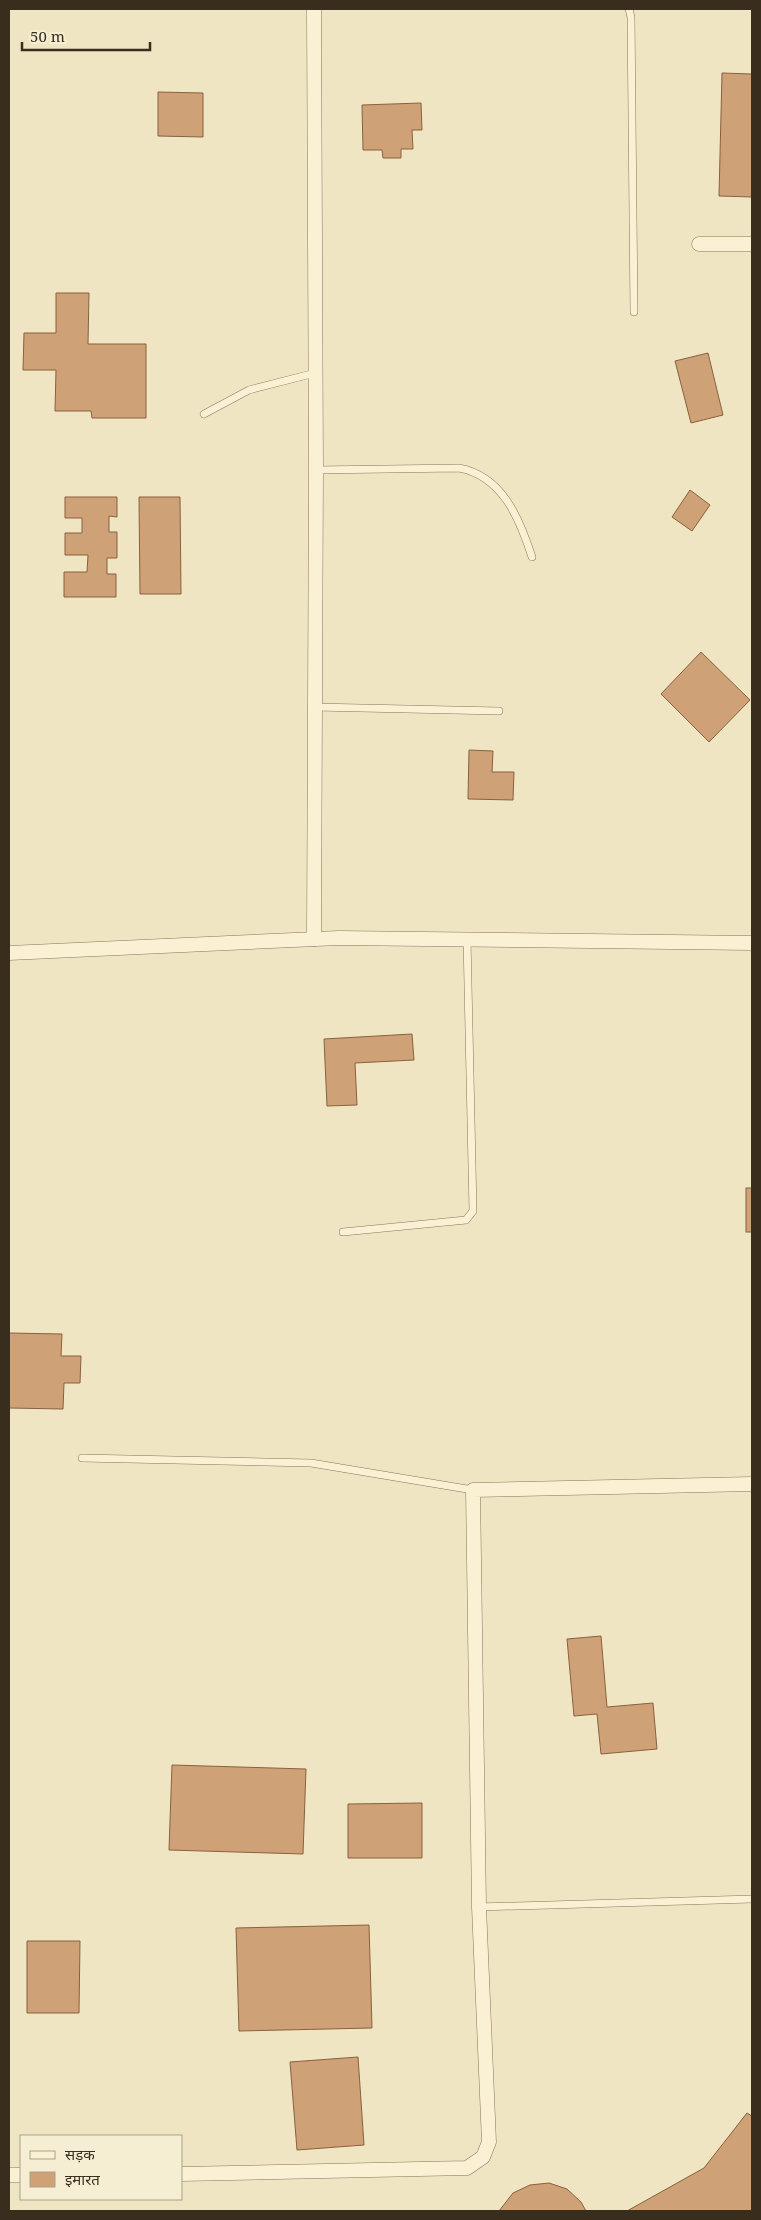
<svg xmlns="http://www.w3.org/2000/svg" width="761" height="2220" viewBox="0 0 761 2220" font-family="'Noto Serif','Noto Sans Devanagari',serif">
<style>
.building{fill:#cea177;stroke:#89613e}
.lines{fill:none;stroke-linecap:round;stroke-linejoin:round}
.service-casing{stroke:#897659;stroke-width:8}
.minor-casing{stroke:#897659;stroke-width:15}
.service{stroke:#faf1d5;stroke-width:7}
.minor{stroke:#faf1d5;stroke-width:14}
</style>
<rect width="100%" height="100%" fill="#efe5c2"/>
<g class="building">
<path d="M 722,73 L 752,74 L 752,197 L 719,196 Z"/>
<path d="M 158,92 L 203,93 L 203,137 L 158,136 Z"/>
<path d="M 421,103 L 422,130 L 412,130 L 413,149 L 401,149 L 401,158 L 383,158 L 382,150 L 363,150 L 362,105 Z"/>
<path d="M 56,293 L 89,293 L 88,344 L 146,344 L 146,418 L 92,418 L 91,411 L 55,411 L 56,370 L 23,370 L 24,333 L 56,333 Z"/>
<path d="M 708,353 L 723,415 L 691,423 L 675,361 Z"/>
<path d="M 690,490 L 710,505 L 692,531 L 672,517 Z"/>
<path d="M 65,497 L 117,497 L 117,517 L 109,516 L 109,532 L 117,532 L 117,558 L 107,558 L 107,574 L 116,574 L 116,597 L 64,597 L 64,572 L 87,572 L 88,555 L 65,555 L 65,533 L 82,533 L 82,518 L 65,518 Z"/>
<path d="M 139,497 L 180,497 L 181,594 L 140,594 Z"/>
<path d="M 701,652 L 750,700 L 709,742 L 661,694 Z"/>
<path d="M 469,750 L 493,751 L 492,772 L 514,772 L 513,800 L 468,799 Z"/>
<path d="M 412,1034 L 414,1060 L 355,1063 L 357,1105 L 327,1106 L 324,1039 Z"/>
<rect x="746" y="1188" width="6" height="44"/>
<path d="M 9,1333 L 62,1334 L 61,1356 L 81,1356 L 80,1383 L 64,1383 L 63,1409 L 9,1408 Z"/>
<path d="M 601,1636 L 607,1707 L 653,1703 L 657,1749 L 601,1754 L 597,1714 L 574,1716 L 567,1639 Z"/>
<path d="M 172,1765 L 306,1769 L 303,1854 L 169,1850 Z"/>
<path d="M 422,1803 L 422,1858 L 348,1858 L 348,1804 Z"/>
<path d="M 369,1925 L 372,2028 L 239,2031 L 236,1928 Z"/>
<path d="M 27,1941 L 80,1941 L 79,2013 L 27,2013 Z"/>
<path d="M 358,2057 L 364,2145 L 297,2150 L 290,2062 Z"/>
<path d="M 747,2113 L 752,2116 L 752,2211 L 627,2211 L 704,2168 Z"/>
<path d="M 549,2183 L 567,2189 L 581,2202 L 586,2211 L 499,2211 L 513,2193 L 530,2185 Z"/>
</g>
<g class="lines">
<g class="service-casing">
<g id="service">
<path d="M 629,9 L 631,17 L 634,312"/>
<path d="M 204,414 L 249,390 L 315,373"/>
<path d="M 316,470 L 459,468 C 503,476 520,520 532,557"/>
<path d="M 315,707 L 499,711"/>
<path d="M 343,1232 L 466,1220 L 473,1211 L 467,939"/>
<path d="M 82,1458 L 311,1463 L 473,1490"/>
<path d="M 479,1907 L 752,1899"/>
</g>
</g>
<g class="minor-casing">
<g id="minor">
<path d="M 699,244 L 752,244"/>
<path d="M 314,939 L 316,470 L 314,9"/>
<path d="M 9,953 L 339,938 L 752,943"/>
<path d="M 181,2174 L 467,2168 L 483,2157 L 489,2142 L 479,1907 L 473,1490 L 752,1484"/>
<path d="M 9,2175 L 21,2175"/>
</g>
</g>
<use href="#service" class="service"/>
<use href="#minor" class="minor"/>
</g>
<rect width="761" height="2220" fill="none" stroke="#392d1d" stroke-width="20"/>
<rect x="20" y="2135" width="162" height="65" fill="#f6eed2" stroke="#aaa18a"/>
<rect x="30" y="2151" width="25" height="8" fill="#faf1d5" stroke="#aaa18a"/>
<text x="65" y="2160" font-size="15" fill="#392d1d">सड़क</text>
<rect x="30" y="2172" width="25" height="15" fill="#cea177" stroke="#aaa18a"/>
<text x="65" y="2185" font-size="15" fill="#392d1d">इमारत</text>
<path d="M22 42v8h128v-8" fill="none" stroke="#392d1d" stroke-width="2.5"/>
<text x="30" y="42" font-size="15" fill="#392d1d" stroke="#f6eed2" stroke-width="4" paint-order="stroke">50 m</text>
</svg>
